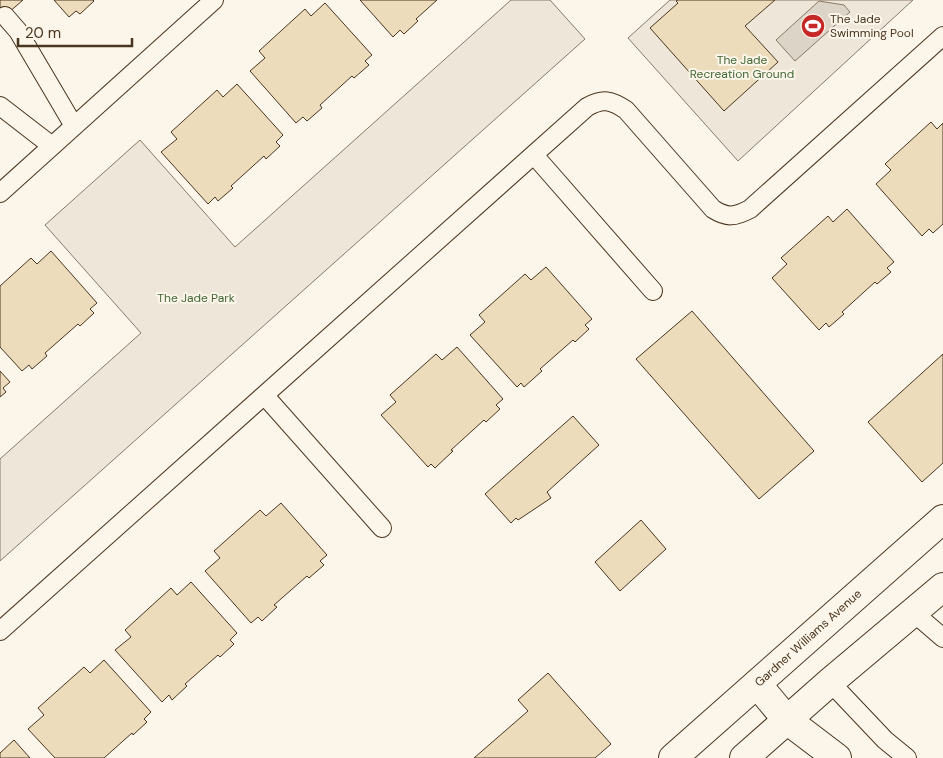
<svg xmlns="http://www.w3.org/2000/svg" width="943" height="758" viewBox="0 0 943 758" font-family="'DM Sans',sans-serif">
<style>
.green{fill:#ede6d9;stroke:#887966}
.water{fill:#dcd4c6;stroke:#887966}
.building{fill:#ecdcbc;stroke:#4a3520}
.lines{fill:none;stroke-linecap:round;stroke-linejoin:round}
.service-casing{stroke:#4a3520;stroke-width:20}
.minor-casing{stroke:#4a3520;stroke-width:30}
.service{stroke:#fbf6e9;stroke-width:18}
.minor{stroke:#fbf6e9;stroke-width:28}
.labels{text-anchor:middle;dominant-baseline:central;stroke-width:4;stroke-linejoin:round;paint-order:stroke}
.poi-label{font-size:12px;fill:#4a3520;stroke:#fbf6e9;text-anchor:start}
.park-label{font-size:12px;fill:#436837;stroke:#fbf6e9}
.street-label{font-size:12px;fill:#4a3520;stroke:#fbf6e9}
</style>
<rect width="100%" height="100%" fill="#fbf6e9"/>
<g class="green">
<path d="M 511,0 L 550,0 L 585,39 L 0,561 L 0,459 L 141,333 L 45,225 L 140,140 L 235,247 Z"/>
<path d="M 670,0 L 913,0 L 738,161 L 628,38 Z"/>
</g>
<path class="water" d="M 819,1 L 844,5 L 850,12 L 795,61 L 776,40 Z"/>
<g class="building">
<path d="M 0,0 L 23,0 L 0,20 Z"/>
<path d="M 54,0 L 93,0 L 94,1 L 80,14 L 76,11 L 69,17 Z"/>
<path d="M 360,0 L 437,0 L 416,19 L 418,21 L 404,34 L 400,30 L 393,37 Z"/>
<path d="M 678,0 L 775,0 L 745,26 L 778,62 L 724,111 L 650,28 L 678,3 L 676,1 Z"/>
<path d="M 325,3 L 372,55 L 365,61 L 369,65 L 354,78 L 352,76 L 320,105 L 322,108 L 307,121 L 303,117 L 296,123 L 250,71 L 265,58 L 259,51 L 305,9 L 311,16 Z"/>
<path d="M 237,84 L 283,135 L 276,142 L 280,146 L 266,159 L 264,156 L 231,186 L 233,188 L 218,201 L 215,197 L 208,204 L 161,152 L 177,139 L 171,132 L 217,90 L 223,97 Z"/>
<path d="M 931,122 L 937,129 L 943,123 L 943,224 L 933,233 L 929,229 L 922,236 L 876,184 L 891,170 L 885,164 Z"/>
<path d="M 847,209 L 894,262 L 887,268 L 891,272 L 877,284 L 875,282 L 842,312 L 844,314 L 829,327 L 826,323 L 819,330 L 772,278 L 787,264 L 781,258 L 828,216 L 833,222 Z"/>
<path d="M 51,251 L 97,303 L 90,309 L 94,313 L 80,326 L 78,324 L 45,353 L 47,356 L 32,369 L 29,365 L 22,371 L 0,347 L 0,286 L 31,258 L 37,264 Z"/>
<path d="M 546,267 L 592,319 L 585,325 L 589,329 L 575,342 L 573,340 L 540,369 L 542,371 L 524,387 L 521,383 L 517,387 L 470,335 L 485,322 L 479,315 L 525,274 L 531,280 Z"/>
<path d="M 692,311 L 814,451 L 759,499 L 636,359 Z"/>
<path d="M 457,347 L 503,399 L 496,405 L 500,409 L 486,422 L 484,420 L 451,450 L 453,451 L 435,468 L 431,464 L 428,467 L 381,415 L 396,402 L 390,395 L 436,354 L 442,360 Z"/>
<path d="M 943,354 L 943,463 L 922,482 L 868,422 Z"/>
<path d="M 0,371 L 10,382 L 3,388 L 6,392 L 0,397 Z"/>
<path d="M 573,416 L 599,445 L 547,492 L 551,498 L 518,520 L 516,518 L 511,523 L 485,494 Z"/>
<path d="M 281,503 L 327,555 L 320,561 L 324,565 L 309,578 L 307,576 L 274,605 L 277,607 L 262,621 L 258,617 L 251,623 L 205,571 L 220,558 L 214,551 L 260,510 L 266,516 Z"/>
<path d="M 641,520 L 666,549 L 620,591 L 595,562 Z"/>
<path d="M 191,582 L 237,633 L 230,640 L 234,644 L 220,657 L 218,655 L 185,684 L 187,686 L 172,700 L 169,695 L 162,702 L 115,650 L 131,637 L 125,630 L 171,588 L 177,595 Z"/>
<path d="M 104,660 L 151,712 L 144,719 L 147,722 L 133,735 L 132,733 L 104,758 L 55,758 L 28,729 L 44,715 L 38,708 L 84,667 L 90,673 Z"/>
<path d="M 548,673 L 611,744 L 595,758 L 474,758 L 528,711 L 518,700 Z"/>
<path d="M 14,740 L 30,758 L 0,758 L 0,753 Z"/>
</g>
<g class="lines">
<g class="service-casing">
<g id="service">
<path d="M 5,16 L 18,31 L 74,126"/>
<path d="M 0,106 L 52,146"/>
<path d="M 534,155 L 653,291"/>
<path d="M 0,193 L 214,0"/>
<path d="M 265,396 L 382,528"/>
<path d="M 914,613 L 943,638"/>
<path d="M 0,631 L 587,107 C 603,98 611,100 626,110 L 713,209 C 727,218 735,217 750,209 L 943,36"/>
<path d="M 830,682 L 885,740 L 907,758"/>
</g>
</g>
<g class="minor-casing">
<g id="minor">
<path d="M 757,684 L 787,720 L 837,758"/>
<path d="M 673,758 L 943,519"/>
<path d="M 744,758 L 830,682 L 943,587"/>
</g>
</g>
<use href="#service" class="service"/>
<use href="#minor" class="minor"/>
</g>
<defs>
<g id="stadium-disc" transform="scale(1.25)"><circle r="9.5" fill="#c62828" stroke="#fbf6e9"/><path d="M0-5a6.5 5 0 1 0 0 10a6.5 5 0 1 0 0-10ZM-3.5-1.8h7v3.6h-7Z" fill="#fff"/></g>
</defs>
<g fill-rule="evenodd">
<use href="#stadium-disc" x="813" y="26"/>
</g>
<g class="labels">
<g class="poi-label">
<text x="830" y="19">The Jade<tspan x="830" dy="14">Swimming Pool</tspan></text>
</g>
<g class="park-label">
<text x="742" y="60">The Jade<tspan x="742" dy="14">Recreation Ground</tspan></text>
<text x="196" y="298">The Jade Park</text>
</g>
<g class="street-label">
<text transform="translate(808 638) rotate(-42)">Gardner Williams Avenue</text>
</g>
</g>
<path d="M18 38v8h114v-8" fill="none" stroke="#4a3520" stroke-width="2.5"/>
<text x="25" y="38" font-size="15" fill="#4a3520" stroke="#fbf6e9" stroke-width="4" paint-order="stroke">20 m</text>
</svg>
